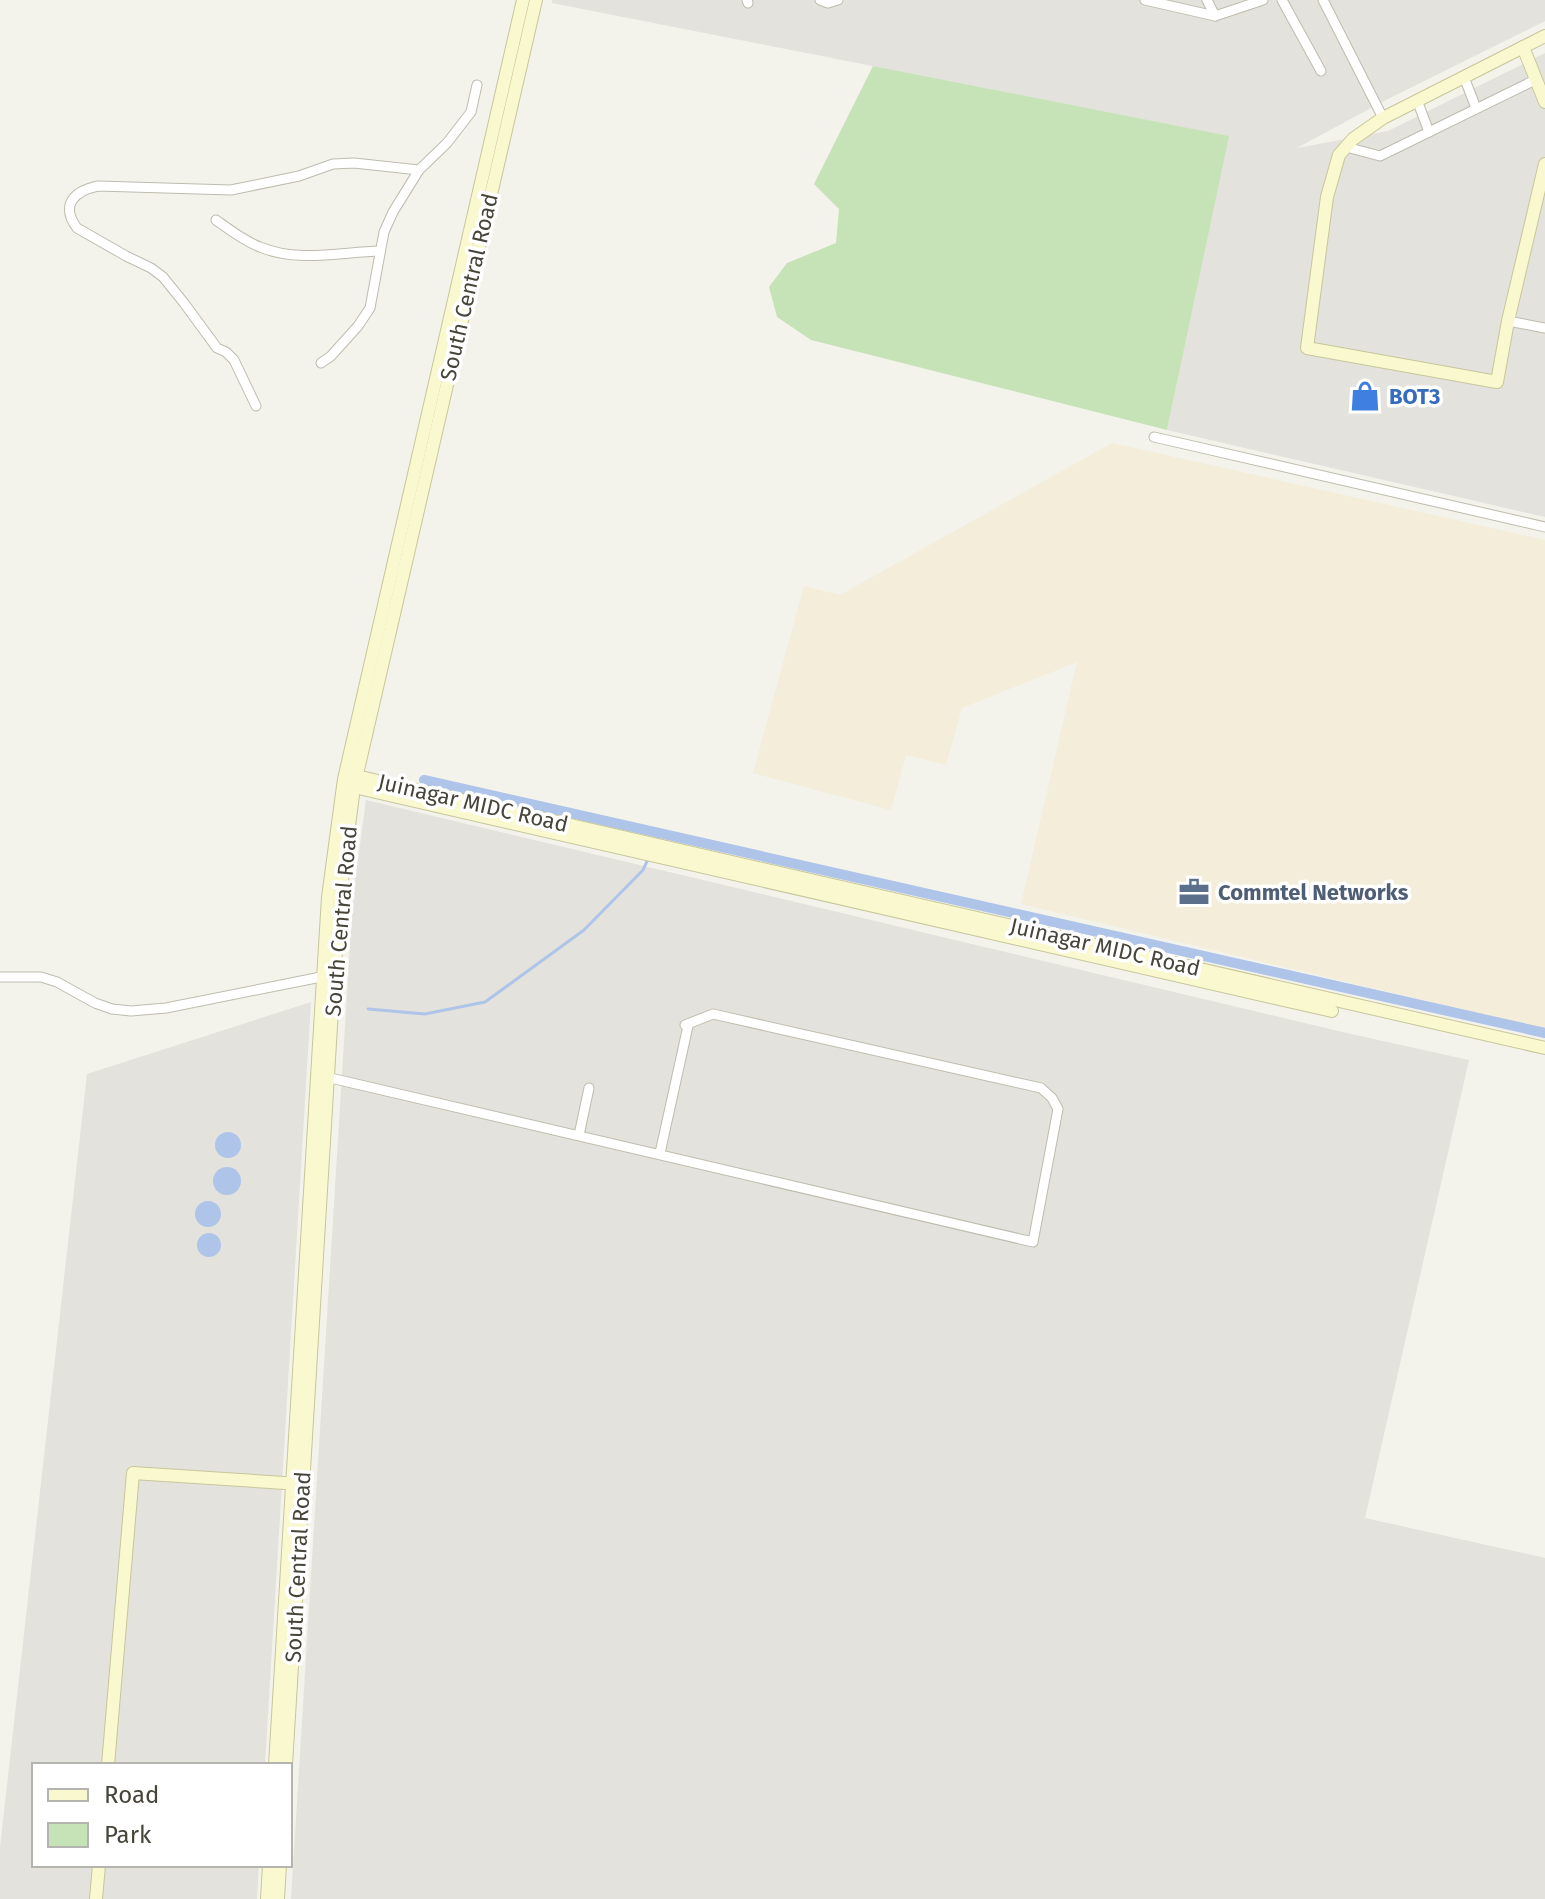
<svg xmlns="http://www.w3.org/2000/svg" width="1545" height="1899" viewBox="0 0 1545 1899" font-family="'Fira Sans',sans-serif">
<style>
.commercial{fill:#f3edd9}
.industrial{fill:#e3e2dc}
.green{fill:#c6e3b8}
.water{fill:#aec4e9}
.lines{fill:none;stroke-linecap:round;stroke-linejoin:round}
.stream{stroke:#aec4e9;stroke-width:3}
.canal{stroke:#aec4e9;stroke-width:10}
.street-casing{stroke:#bebcae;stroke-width:11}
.secondary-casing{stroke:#c8c69b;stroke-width:14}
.street{stroke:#fff;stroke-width:9}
.secondary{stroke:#f9f8cf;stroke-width:12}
.labels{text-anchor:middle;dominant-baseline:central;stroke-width:7;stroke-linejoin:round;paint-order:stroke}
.street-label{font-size:22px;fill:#474539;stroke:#fff}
.shop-label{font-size:22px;font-weight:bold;fill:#366cbe;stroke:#fff;text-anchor:start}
.service-label{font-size:22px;font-weight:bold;fill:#4e5e75;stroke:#fff;text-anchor:start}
</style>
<rect width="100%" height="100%" fill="#f3f3eb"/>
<path class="commercial" d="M 1112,443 L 1545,540 L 1545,1029 L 1021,904 L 1077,662 L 962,708 L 946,765 L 906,755 L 891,810 L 753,773 L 804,586 L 840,595 Z"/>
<g class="industrial">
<path d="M 552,0 L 1545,0 L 1545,21 L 1384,101 L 1297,148 L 1388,131 L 1545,53 L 1545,517 L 1167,430 L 1228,136 L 552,3 Z"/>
<path d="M 366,800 L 1351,1034 L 1469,1060 L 1365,1518 L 1545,1558 L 1545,1899 L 291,1899 L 353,896 Z"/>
<path d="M 311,1002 L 265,1765 L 34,1765 L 34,1865 L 259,1865 L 257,1899 L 0,1899 L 0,1847 L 87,1074 Z"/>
</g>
<path class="green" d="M 873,66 L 1229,136 L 1167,430 L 811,340 L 777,317 L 769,287 L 787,263 L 836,243 L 839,209 L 814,184 Z"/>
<g class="water">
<circle cx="228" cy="1145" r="13"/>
<circle cx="227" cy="1181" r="14"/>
<circle cx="208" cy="1214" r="13"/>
<circle cx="209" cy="1245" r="12"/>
</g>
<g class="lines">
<g class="stream">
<path d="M 656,842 L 660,833"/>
<path d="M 368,1009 L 425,1014 L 485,1002 L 584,930 L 643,870 L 649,857"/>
</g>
<path class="canal" d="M 424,780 L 1545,1033"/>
<g class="street-casing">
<g id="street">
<path d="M 747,0 L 748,3"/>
<path d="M 820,0 L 828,3 L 838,0"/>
<path d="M 1145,0 L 1215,16 L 1263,0"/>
<path d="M 1207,0 L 1215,16"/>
<path d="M 1282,0 L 1321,71"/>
<path d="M 1323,0 L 1383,118"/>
<path d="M 1464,77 L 1476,108"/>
<path d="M 1417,100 L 1429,132"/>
<path d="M 1346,147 L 1380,156 L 1537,79"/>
<path d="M 216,220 C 230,230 244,241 260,247 C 298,263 341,252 380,251"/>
<path d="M 1508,321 L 1545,328"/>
<path d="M 321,363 L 331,356 L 358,326 L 370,308 L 384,232 L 393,212 L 419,170 L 447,143 L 471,112 L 477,85"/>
<path d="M 256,406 L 234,360 L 226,352 L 217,348 L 184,303 L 163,277 L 151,268 L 126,256 L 77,228 C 60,205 74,191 98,186 L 231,190 L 299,176 L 333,164 L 354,163 L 419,170"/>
<path d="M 1154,437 L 1545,527"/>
<path d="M 0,977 L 41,977 L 57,982 L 95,1003 L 112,1009 L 131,1011 L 166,1008 L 326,976"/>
<path d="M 322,1076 L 1033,1242 L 1058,1109 L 1052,1098 L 1041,1088 L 713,1014 L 685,1025 L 688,1026 L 660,1153"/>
<path d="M 579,1135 L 589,1088"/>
</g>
</g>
<g class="secondary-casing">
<g id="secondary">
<path d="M 1545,36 L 1383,118 L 1353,139 L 1339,155 L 1327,197 L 1307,348 L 1497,382 L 1508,321 L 1545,164"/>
<path d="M 1523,47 L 1545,102"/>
<path d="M 351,777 L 356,776 L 1545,1048"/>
<path d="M 350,784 L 354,787 L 1332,1011"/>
<path d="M 108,1765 L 133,1473 L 300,1484"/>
<path d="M 275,1765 L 328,897 L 344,779 L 523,0"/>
<path d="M 286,1765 L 334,977 L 340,896 L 354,787 L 536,0"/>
<path d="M 96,1899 L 99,1865"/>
<path d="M 267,1899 L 269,1865"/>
<path d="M 278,1899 L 280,1865"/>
</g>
</g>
<use href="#street" class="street"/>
<use href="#secondary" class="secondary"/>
</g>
<defs>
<g id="shop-bare" transform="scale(2.4)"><path d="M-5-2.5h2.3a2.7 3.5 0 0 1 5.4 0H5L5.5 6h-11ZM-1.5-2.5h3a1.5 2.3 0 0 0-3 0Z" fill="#3f7fe0" stroke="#fff" stroke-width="2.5" paint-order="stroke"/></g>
<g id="office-bare" transform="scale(2.4)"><path d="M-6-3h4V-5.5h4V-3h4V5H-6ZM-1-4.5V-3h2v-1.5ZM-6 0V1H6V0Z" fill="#5c6f8a" stroke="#fff" stroke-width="2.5" paint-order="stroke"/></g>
</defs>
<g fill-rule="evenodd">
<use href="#shop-bare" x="1365" y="396"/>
<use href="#office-bare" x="1194" y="892"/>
</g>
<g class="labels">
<g class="street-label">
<text transform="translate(469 287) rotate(-77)">South Central Road</text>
<text transform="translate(473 803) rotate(13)">Juinagar MIDC Road</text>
<text transform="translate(341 921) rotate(-85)">South Central Road</text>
<text transform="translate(1105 947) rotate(13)">Juinagar MIDC Road</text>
<text transform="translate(298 1567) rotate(-87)">South Central Road</text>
</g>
<g class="shop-label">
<text x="1389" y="396">BOT3</text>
</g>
<g class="service-label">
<text x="1218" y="892">Commtel Networks</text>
</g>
</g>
<rect x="32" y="1763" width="260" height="104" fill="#ffffff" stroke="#b5b5b0" stroke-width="2"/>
<rect x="48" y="1789" width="40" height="12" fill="#f9f8cf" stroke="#b5b5b0" stroke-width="2"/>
<text x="104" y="1803" font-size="24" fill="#474539">Road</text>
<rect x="48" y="1823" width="40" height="24" fill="#c6e3b8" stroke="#b5b5b0" stroke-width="2"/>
<text x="104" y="1843" font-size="24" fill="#474539">Park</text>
</svg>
